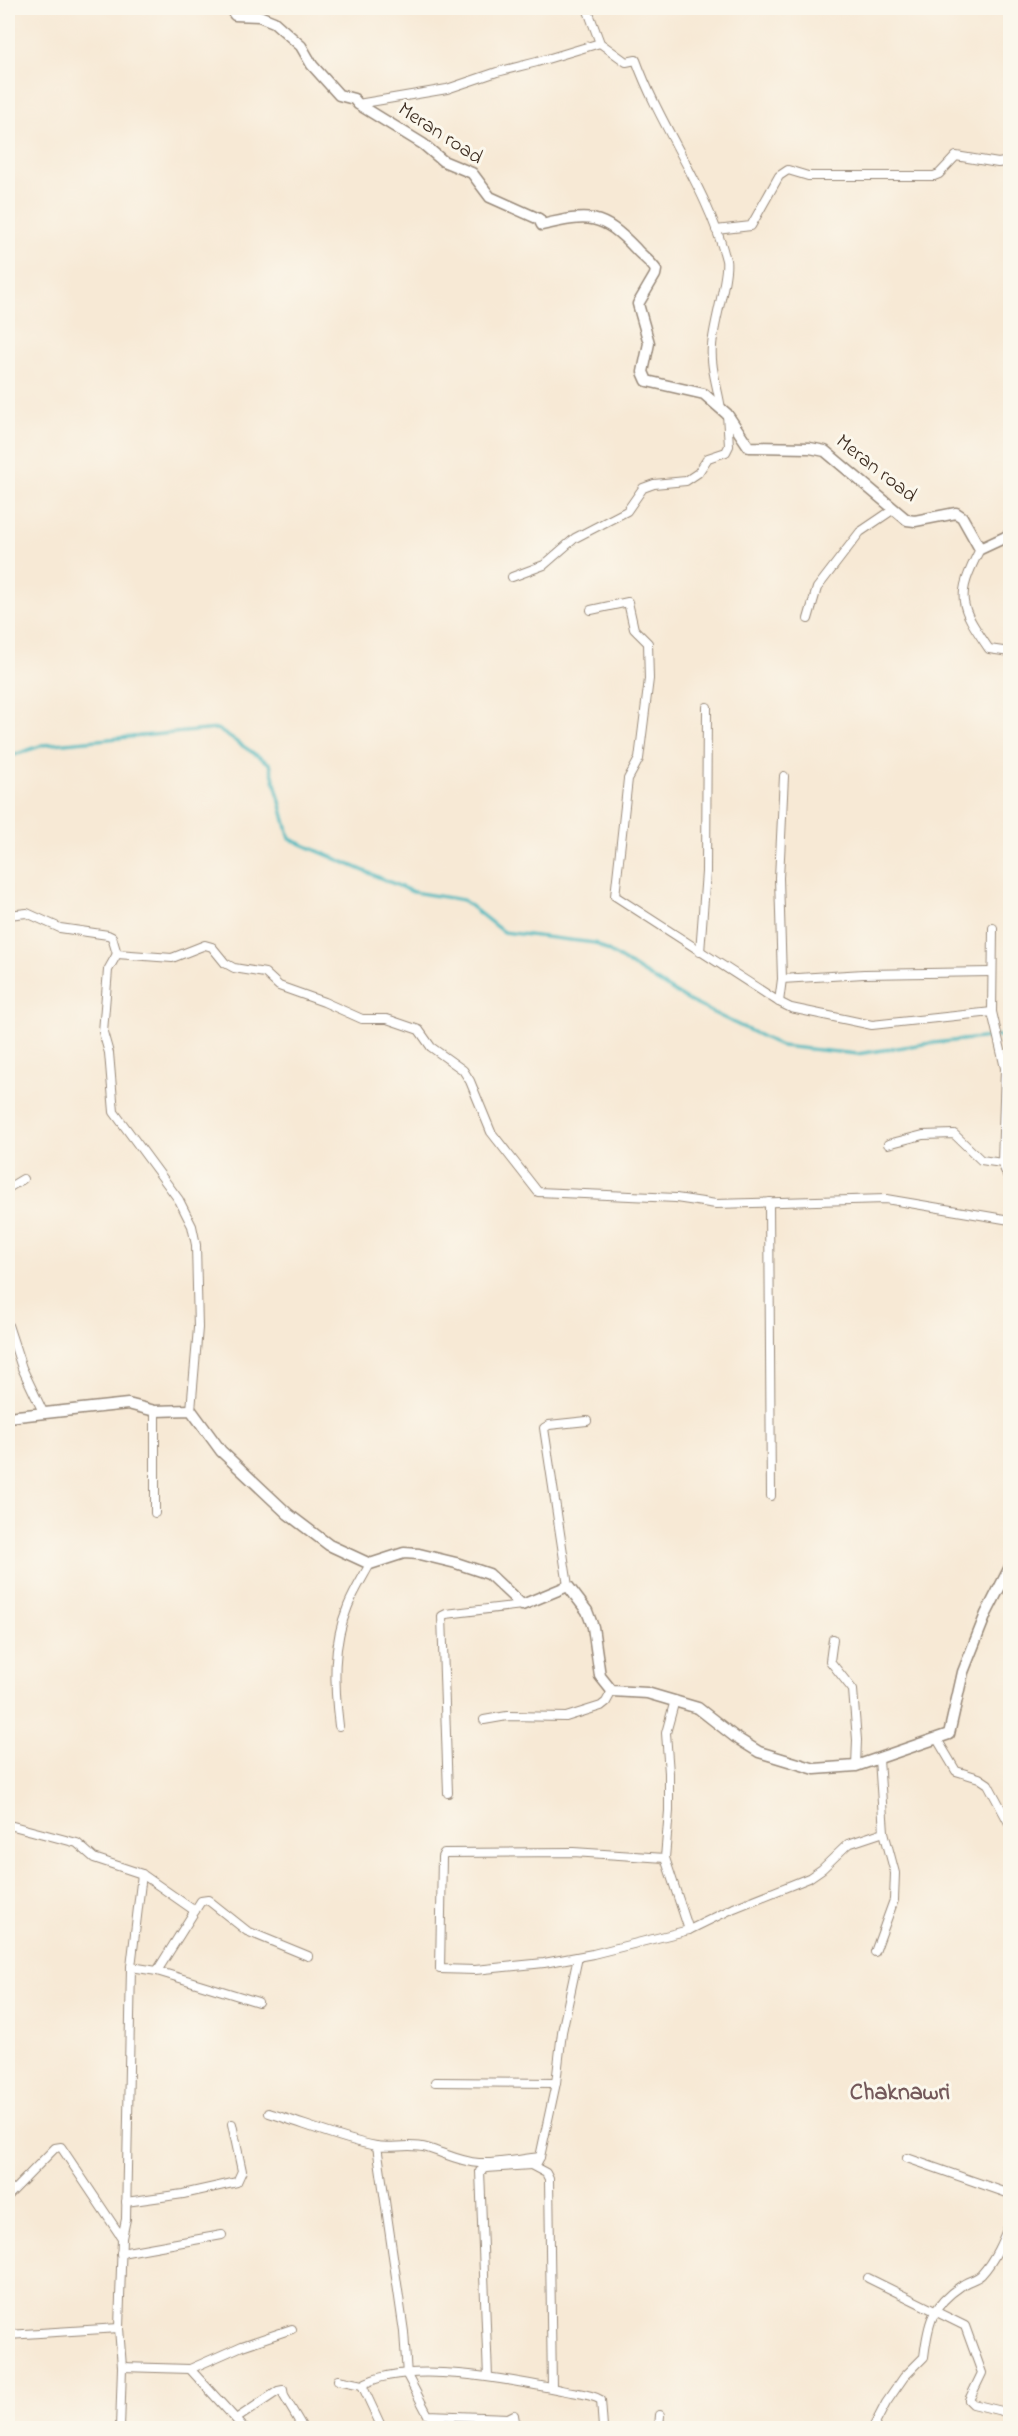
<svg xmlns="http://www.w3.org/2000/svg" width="1018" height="2436" viewBox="0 0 1018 2436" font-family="'Indie Flower',sans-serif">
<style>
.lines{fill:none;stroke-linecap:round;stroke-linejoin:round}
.stream{stroke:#49b8bf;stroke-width:3}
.minor-casing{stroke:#998a7a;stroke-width:10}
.tertiary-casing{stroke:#998a7a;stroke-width:13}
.minor{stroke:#fff;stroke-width:8}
.tertiary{stroke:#fff;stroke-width:10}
.labels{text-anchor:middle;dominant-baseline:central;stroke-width:6;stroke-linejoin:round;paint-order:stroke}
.street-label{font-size:21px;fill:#3b2a1e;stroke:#fbf7ec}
.quarter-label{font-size:24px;font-weight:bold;fill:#74595b;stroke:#fbf7ec}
</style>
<rect width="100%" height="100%" fill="#fbf7ec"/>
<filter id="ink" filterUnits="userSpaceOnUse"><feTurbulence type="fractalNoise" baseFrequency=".0167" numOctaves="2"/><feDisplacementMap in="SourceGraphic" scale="12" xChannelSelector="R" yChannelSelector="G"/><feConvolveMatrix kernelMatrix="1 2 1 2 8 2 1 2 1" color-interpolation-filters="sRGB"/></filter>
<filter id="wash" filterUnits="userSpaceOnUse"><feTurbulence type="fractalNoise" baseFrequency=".008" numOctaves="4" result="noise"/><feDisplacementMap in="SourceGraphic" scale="24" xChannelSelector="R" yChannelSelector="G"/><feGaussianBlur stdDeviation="1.35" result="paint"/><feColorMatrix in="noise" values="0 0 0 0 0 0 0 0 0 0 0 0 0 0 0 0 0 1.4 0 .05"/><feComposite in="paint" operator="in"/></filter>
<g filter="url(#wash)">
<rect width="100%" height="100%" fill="#f7e9d5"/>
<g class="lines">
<path class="stream" d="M 8,757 L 43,745 L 217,729 L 270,764 L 290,839 L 413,892 L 463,900 L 503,932 L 595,943 L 689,1001 L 781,1046 L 857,1054 L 924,1044 L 1010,1035"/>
</g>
</g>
<g filter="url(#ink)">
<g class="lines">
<g class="minor-casing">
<g id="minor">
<path d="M 587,8 L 600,43 L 626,62 L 636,60 C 661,129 708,189 726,260 C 729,275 713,326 712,346 C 710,367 718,388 721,409"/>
<path d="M 358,104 L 447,89 L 497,72 L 537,62 L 600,43"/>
<path d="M 716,230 L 751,226 L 779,176 L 788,170 L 808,176 L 934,176 L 939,174 L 956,156 L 998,163 L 1010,161"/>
<path d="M 980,549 C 955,598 959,605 989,649 L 1010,652"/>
<path d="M 512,577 L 544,565 L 575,538 L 627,511 L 643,488 L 654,484 L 686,481 L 698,473 L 708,458 L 726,452 L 729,446 L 727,414"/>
<path d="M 591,610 L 628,602 L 634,629 L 648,643 L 649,679 L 639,759 L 628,779 L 615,896 L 779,1002 L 791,1008 L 872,1025 L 992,1012"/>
<path d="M 808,619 L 817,588 L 860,532 L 894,509"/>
<path d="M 8,915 L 27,913 L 60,928 L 108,935 L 112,937 L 117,954 L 172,958 L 205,945 L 212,947 L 225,963 L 234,968 L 265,973 L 279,986 L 324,1002 L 362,1019 L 387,1019 L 419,1030 L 431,1047 L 463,1070 L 470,1081 L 491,1132 L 538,1192 L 676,1198 L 716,1204 L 886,1199 L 1010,1220"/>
<path d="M 993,928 L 992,1012 L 1005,1068 L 1002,1163 L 1010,1182"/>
<path d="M 700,952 L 706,872 L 707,707"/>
<path d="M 117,954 L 108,970 L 103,1032 L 109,1053 L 114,1112 L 179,1200 L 192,1226 L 196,1245 L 198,1328 L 191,1410"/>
<path d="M 782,979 L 864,974 L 991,972"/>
<path d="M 779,1002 L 782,979 L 779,878 L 784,776"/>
<path d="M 888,1144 L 923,1135 L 954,1134 L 981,1160 L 1002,1163"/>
<path d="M 8,1188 L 23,1179"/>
<path d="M 769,1202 L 771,1496"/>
<path d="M 8,1325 L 22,1368 L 43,1412"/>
<path d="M 155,1411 L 155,1513"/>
<path d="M 568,1586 L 544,1428 L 549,1425 L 587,1421"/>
<path d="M 833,1639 L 830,1661 L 853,1690 L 857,1740 L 856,1766"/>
<path d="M 675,1700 L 666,1733 L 669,1773 L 669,1811 L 665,1858 L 573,1852 L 444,1853 L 442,1857 L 440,1969 L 475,1970 L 544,1963 L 593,1954 L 689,1930 L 734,1908 L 809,1878 L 822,1869 L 848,1844 L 884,1832"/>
<path d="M 484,1720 L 507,1716 L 566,1717 L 601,1706 L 606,1702 L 612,1691"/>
<path d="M 339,1726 C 334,1685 332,1645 348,1606 C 354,1591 363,1577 370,1564"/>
<path d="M 937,1739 L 956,1771 L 979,1778 L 988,1784 L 1010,1825"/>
<path d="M 448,1793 L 442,1616 L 446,1614 L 522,1605"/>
<path d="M 8,1827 L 13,1826 L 77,1843 L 94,1858 L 142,1874 L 195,1911"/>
<path d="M 665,1858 L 689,1930"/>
<path d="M 142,1874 L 131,1967 L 157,1971 L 201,1901 L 208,1900 L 247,1931 L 308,1956"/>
<path d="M 875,1952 L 894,1900 L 895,1873 L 884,1832 L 879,1759"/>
<path d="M 157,1971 L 258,2002"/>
<path d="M 435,2082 L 556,2083"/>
<path d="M 269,2113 C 302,2123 343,2140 376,2146 C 392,2149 410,2143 427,2148 C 444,2153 461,2162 479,2163 C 499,2164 520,2159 540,2157"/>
<path d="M 377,2146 L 404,2332 L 407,2375 L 428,2415 L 508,2418 L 514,2415 L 516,2428"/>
<path d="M 907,2158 L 1010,2194"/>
<path d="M 531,2165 L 546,2173 L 549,2179 L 552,2388"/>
<path d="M 8,2196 L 55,2148 L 61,2147 L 122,2238 L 119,2328 L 122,2367 L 120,2428"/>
<path d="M 126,2202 L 183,2194 L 237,2182 L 242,2171 L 232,2124"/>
<path d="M 122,2238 L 126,2219 L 131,1967"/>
<path d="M 121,2253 L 222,2235"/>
<path d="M 868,2278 L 965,2326 L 982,2373 L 969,2400 L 973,2404 L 1010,2413"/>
<path d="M 8,2335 L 119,2328"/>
<path d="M 122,2367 L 190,2369 L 244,2428"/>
<path d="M 190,2369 L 242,2346 L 292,2329"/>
<path d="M 488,2377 L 480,2171 L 486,2168 L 531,2165 L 537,2163 L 540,2157 L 556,2083 L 562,2032 L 578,1957"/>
<path d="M 338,2380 L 362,2385 C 406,2359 512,2380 561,2390 C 574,2393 590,2393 601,2400 L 603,2428"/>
<path d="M 362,2385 L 382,2428"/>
<path d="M 236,2419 L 278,2391 L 283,2390 L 284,2396 L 303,2428"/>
<path d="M 659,2428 L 660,2415"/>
<path d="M 873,2428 L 886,2403 L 904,2377 L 924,2357 C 928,2324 931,2306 961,2286 C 967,2281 976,2280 981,2275 C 995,2260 1003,2240 1010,2222"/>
</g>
</g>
<g class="tertiary-casing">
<g id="tertiary">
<path d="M 230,8 L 235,15 L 259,16 L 274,22 L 301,46 L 312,65 L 339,95 L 354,99 L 358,104 L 423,144 L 443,161 L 472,173 L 490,197 L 539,219 L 542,225 C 589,214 602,213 636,249 C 642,256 651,262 656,270 L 655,275 L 638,304 L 649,343 L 643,372 L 647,381 L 704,394 L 727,414 L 749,447 L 810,448 L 825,451 L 907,520 L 915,521 L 956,513 L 962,517 L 980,549 L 1010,535"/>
<path d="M 8,1417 L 128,1404 L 155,1411 L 191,1410 L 221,1451 L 288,1514 L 329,1545 L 370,1564 L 404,1553 L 419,1554 L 456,1563 L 489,1574 L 522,1605 L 568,1586 L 587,1611 L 593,1627 L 600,1676 L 612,1691 L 647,1693 L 698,1708 L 735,1737 L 759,1752 L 815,1769 L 856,1766 L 949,1734 L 963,1672 L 986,1614 L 1010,1567"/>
</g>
</g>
<use href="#minor" class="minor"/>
<use href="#tertiary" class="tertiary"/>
</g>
</g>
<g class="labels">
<g class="street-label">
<text transform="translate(440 134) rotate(33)">Meran road</text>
<text transform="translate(876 469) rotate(38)">Meran road</text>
</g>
<g class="quarter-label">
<text x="900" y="2093">Chaknawri</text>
</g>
</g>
<rect width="1018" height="2436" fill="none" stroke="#fbf7ec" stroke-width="30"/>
</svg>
